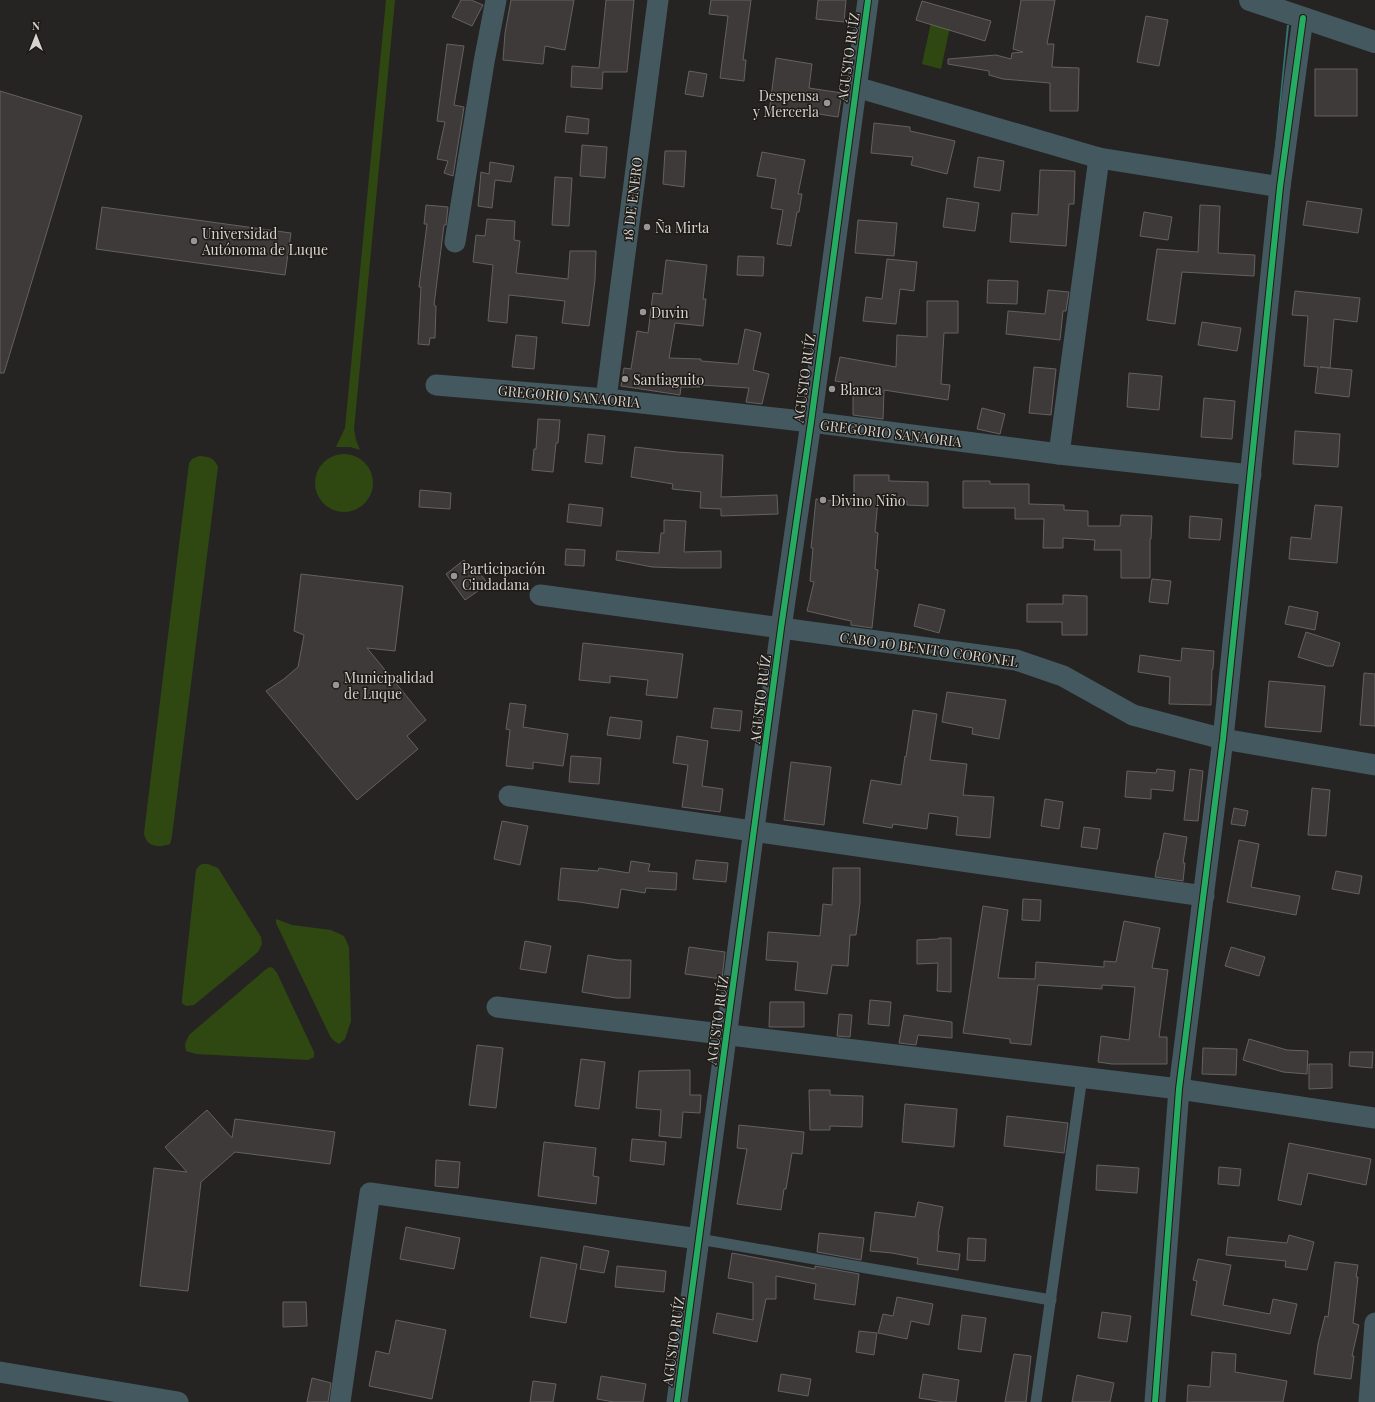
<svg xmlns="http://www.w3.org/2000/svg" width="1375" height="1402" viewBox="0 0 1375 1402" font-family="'Playfair Display',serif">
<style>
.green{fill:#2f4812}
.water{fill:#327577}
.building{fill:#3d3a39;stroke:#646160}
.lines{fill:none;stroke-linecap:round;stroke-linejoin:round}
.service{stroke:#44585f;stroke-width:11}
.minor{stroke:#44585f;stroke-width:21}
.tertiary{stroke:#44585f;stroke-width:22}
.cycleway-casing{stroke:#1e1b16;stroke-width:8}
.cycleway{stroke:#26ab63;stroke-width:6}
.poi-dot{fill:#989694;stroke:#1e1b16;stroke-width:1.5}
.labels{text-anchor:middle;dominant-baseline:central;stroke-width:3;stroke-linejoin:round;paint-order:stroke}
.street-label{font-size:14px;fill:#d6d3d1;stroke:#1e1b16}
.poi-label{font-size:14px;fill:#d6d3d1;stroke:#1e1b16;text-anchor:start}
</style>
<rect width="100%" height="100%" fill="#262422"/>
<g class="green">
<path d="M 386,0 L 395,0 L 354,429 L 356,440 L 360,450 L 350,447 L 336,447 L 345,428 Z"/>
<path d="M 931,23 L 950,27 L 941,69 L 922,64 Z"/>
<circle cx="344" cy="483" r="29"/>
<path d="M 199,456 C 209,457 214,457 218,467 L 172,836 L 170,844 C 158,848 146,847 144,833 L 189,463 L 192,459 Z"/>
<path d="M 202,864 L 208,864 L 218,868 L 261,937 L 262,944 L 258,952 L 194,1005 L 186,1006 L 182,1003 L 182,999 L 196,870 L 199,866 Z"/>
<path d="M 276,919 L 292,925 L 331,930 L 344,936 L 349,947 L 351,1021 L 345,1039 L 339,1044 L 333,1040 L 330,1036 L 276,923 Z"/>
<path d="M 270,967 L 273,968 L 277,973 L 314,1052 L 314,1057 L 308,1060 L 196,1054 L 186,1051 L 185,1044 L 189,1035 L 265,970 Z"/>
</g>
<path class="water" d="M 1287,25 L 1289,25 L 1275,158 L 1274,158 Z"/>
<g class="building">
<path d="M 461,0 L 471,0 L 483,5 L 472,26 L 452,17 Z"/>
<path d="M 511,0 L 574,0 L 565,50 L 545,46 L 543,64 L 503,60 L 505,33 Z"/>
<path d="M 606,0 L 634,0 L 627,72 L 603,72 L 602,89 L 571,87 L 572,66 L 599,68 Z"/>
<path d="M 711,0 L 751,0 L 743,60 L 746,60 L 744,81 L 720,78 L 728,16 L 709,14 Z"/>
<path d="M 818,0 L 846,0 L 844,22 L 816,19 Z"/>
<path d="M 1021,0 L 1055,0 L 1047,44 L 1054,44 L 1052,67 L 1079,68 L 1078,111 L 1050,111 L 1050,83 L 1003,79 L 989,75 L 989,71 L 948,64 L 948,59 L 996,55 L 1011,59 L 1012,53 L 1023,52 L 1013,49 Z"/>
<path d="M 922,1 L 991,21 L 985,41 L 916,20 Z"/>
<path d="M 1146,16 L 1168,20 L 1159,66 L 1137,62 Z"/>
<path d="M 447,44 L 464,46 L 454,105 L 464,107 L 453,176 L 444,173 L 448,161 L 437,159 L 445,122 L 437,121 Z"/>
<path d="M 776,58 L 812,64 L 809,88 L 842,93 L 838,117 L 812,113 L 811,118 L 769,113 Z"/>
<rect x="1315" y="69" width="42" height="47"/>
<path d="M 689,71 L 707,74 L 703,97 L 685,94 Z"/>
<path d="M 0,91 L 82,116 L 4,373 L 0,373 Z"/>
<path d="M 567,116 L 589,119 L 588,134 L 565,132 Z"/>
<path d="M 874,123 L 910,127 L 910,131 L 955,141 L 947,174 L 911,165 L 913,157 L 871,153 Z"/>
<path d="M 582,145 L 607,147 L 605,178 L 580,176 Z"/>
<path d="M 665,151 L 686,151 L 684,187 L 663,184 Z"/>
<path d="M 762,152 L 805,160 L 798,194 L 802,194 L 799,212 L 797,212 L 791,246 L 777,244 L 783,210 L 771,208 L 776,179 L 757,176 Z"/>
<path d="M 978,157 L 1004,161 L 1000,191 L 974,187 Z"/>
<path d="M 490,162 L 514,166 L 511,182 L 495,180 L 492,208 L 478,206 L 481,172 L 489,174 Z"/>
<path d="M 1040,170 L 1075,171 L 1074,204 L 1069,204 L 1066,246 L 1010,242 L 1012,213 L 1038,215 Z"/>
<path d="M 555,177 L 572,178 L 569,226 L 552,225 Z"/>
<path d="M 947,198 L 979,203 L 975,231 L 943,227 Z"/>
<path d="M 1307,201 L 1362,209 L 1358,233 L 1303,225 Z"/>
<path d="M 426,205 L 448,207 L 446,225 L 444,225 L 434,305 L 436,306 L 435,338 L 430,338 L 429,345 L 418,344 L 421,287 L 419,287 L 427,224 L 424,224 Z"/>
<path d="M 1200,205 L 1220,206 L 1218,253 L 1255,255 L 1254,276 L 1182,272 L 1175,324 L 1147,320 L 1157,249 L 1198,252 Z"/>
<path d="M 102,207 L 291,233 L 285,275 L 96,249 Z"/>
<path d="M 1144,212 L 1172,217 L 1168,240 L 1140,236 Z"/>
<path d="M 487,219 L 515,221 L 514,240 L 520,241 L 516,273 L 568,279 L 570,251 L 596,251 L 595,280 L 589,326 L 562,323 L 565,301 L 509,295 L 507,323 L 488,321 L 493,265 L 473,262 L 476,235 L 485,236 Z"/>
<path d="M 858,220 L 897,223 L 894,256 L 855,253 Z"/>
<path d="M 738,256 L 764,257 L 763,276 L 737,275 Z"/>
<path d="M 887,259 L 917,262 L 914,291 L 900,289 L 896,324 L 863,321 L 866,297 L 882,299 Z"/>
<path d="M 666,260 L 707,265 L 703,299 L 706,299 L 703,326 L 675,323 L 669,358 L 701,359 L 701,361 L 738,364 L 745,329 L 761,333 L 753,370 L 769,374 L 762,404 L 746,402 L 749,388 L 700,385 L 700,387 L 681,387 L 680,395 L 621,386 L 624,368 L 631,369 L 637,331 L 648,333 L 653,293 L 662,294 Z"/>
<path d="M 988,280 L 1018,281 L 1017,304 L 987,303 Z"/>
<path d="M 1048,290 L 1069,292 L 1066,311 L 1063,311 L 1060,340 L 1006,334 L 1008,311 L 1045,314 Z"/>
<path d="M 1295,291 L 1360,298 L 1357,322 L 1334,319 L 1330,368 L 1320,367 L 1352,370 L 1349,397 L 1315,393 L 1318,367 L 1304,366 L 1308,316 L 1292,315 Z"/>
<path d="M 927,301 L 958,301 L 958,333 L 944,333 L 941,384 L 950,385 L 948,400 L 884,390 L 883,419 L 853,415 L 853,384 L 835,381 L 840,357 L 896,367 L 897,335 L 927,337 Z"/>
<path d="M 1202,322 L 1241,328 L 1237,351 L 1198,345 Z"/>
<path d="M 516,335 L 537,337 L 534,369 L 512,367 Z"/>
<path d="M 1034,367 L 1056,369 L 1051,415 L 1029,413 Z"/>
<path d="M 1129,373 L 1162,376 L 1159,410 L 1127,407 Z"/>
<path d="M 1204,398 L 1235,401 L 1232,439 L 1201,437 Z"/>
<path d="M 982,408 L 1005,414 L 1000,434 L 977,429 Z"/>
<path d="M 538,419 L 560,420 L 558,443 L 556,443 L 553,472 L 532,470 L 534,449 L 536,449 Z"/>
<path d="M 1295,431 L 1340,434 L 1338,467 L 1293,464 Z"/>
<path d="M 588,434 L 605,436 L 602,464 L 585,462 Z"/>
<path d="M 635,447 L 677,452 L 723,455 L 721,497 L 777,495 L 778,514 L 721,516 L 721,509 L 700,508 L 701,492 L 672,489 L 673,484 L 631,477 Z"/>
<path d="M 854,475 L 889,475 L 889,481 L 928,482 L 928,506 L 907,505 L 907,501 L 878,500 L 875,532 L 878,533 L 875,569 L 878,570 L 872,628 L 851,625 L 851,621 L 807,611 L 814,582 L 810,581 L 813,548 L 811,548 L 816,499 L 854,503 Z"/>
<path d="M 963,481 L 990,481 L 990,484 L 1029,484 L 1029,504 L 1064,505 L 1064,510 L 1088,511 L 1088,526 L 1120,526 L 1121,515 L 1152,516 L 1151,539 L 1150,539 L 1150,578 L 1121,578 L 1121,550 L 1094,550 L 1095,540 L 1063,538 L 1063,548 L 1043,548 L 1044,519 L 1015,519 L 1015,508 L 963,508 Z"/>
<path d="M 420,490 L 451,493 L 450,509 L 419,507 Z"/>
<path d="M 569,504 L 603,508 L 601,526 L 567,522 Z"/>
<path d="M 1315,505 L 1342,507 L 1337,563 L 1289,559 L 1291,537 L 1311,539 Z"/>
<path d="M 1190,516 L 1222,519 L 1220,540 L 1189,538 Z"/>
<path d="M 664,520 L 686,521 L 684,552 L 721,551 L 721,568 L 682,568 L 652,567 L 616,560 L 617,551 L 659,553 L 661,533 L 664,533 Z"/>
<path d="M 566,549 L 585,550 L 584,566 L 565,565 Z"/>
<path d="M 464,560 L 472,570 L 476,568 L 488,584 L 465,600 L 446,574 Z"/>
<path d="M 301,574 L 403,586 L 395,651 L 367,648 L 426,720 L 407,736 L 418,749 L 357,800 L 266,691 L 284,679 L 298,667 L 304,635 L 294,631 Z"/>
<path d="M 1152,579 L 1171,581 L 1168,604 L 1149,602 Z"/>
<path d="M 1063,595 L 1087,596 L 1087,635 L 1062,635 L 1062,622 L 1027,622 L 1027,604 L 1063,604 Z"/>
<path d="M 919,604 L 945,610 L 939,633 L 914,626 Z"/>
<path d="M 1289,606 L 1318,612 L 1315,630 L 1285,624 Z"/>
<path d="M 1306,632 L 1340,643 L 1333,666 L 1327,666 L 1298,657 Z"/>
<path d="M 583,643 L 683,654 L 677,698 L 646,695 L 648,680 L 610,676 L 610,683 L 579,680 Z"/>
<path d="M 1182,648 L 1214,651 L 1213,669 L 1212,669 L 1211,705 L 1169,704 L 1170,677 L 1138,672 L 1140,655 L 1181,661 Z"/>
<path d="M 1364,673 L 1375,674 L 1375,726 L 1360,725 Z"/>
<path d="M 1269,681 L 1325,686 L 1321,732 L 1265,727 Z"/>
<path d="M 947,692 L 1006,700 L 999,739 L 972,734 L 973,728 L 942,722 Z"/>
<path d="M 510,703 L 526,705 L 523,727 L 568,734 L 563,766 L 533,762 L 533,769 L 506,766 L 510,730 L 506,729 Z"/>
<path d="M 714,708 L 742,711 L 740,731 L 711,728 Z"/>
<path d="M 913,710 L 937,714 L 930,760 L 967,764 L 963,795 L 994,797 L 990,838 L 956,835 L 958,817 L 929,813 L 927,829 L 893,824 L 892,828 L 863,823 L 871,780 L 901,785 L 905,756 L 906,757 Z"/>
<path d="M 610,717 L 642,721 L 640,739 L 607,735 Z"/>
<path d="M 677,736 L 708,741 L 702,786 L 723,789 L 720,812 L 682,807 L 688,765 L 673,763 Z"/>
<path d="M 571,756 L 601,758 L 599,784 L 569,782 Z"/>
<path d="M 791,762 L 831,767 L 824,825 L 784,820 Z"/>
<path d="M 1157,769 L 1175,771 L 1173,791 L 1151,789 L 1151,799 L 1125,797 L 1127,771 L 1156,773 Z"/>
<path d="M 1190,769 L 1203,771 L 1198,821 L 1184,820 Z"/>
<path d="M 1312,788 L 1330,790 L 1326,836 L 1308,835 Z"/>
<path d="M 1045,799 L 1063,802 L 1059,829 L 1041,826 Z"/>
<path d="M 1234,808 L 1248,811 L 1245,826 L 1231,824 Z"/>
<path d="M 502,821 L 528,826 L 520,865 L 494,859 Z"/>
<path d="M 1084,827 L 1100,829 L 1097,849 L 1081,847 Z"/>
<path d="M 1164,833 L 1187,837 L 1183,863 L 1185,863 L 1183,881 L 1155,877 L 1158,860 L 1159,860 Z"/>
<path d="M 1239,840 L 1259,844 L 1251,887 L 1300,896 L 1296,915 L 1227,902 Z"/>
<path d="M 696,860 L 728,863 L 726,882 L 693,879 Z"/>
<path d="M 631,861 L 650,864 L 648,871 L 677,873 L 676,890 L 646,888 L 645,893 L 621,889 L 618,908 L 579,902 L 558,900 L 561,868 L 598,871 L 599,868 L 629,873 Z"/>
<path d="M 833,868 L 860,868 L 860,903 L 856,935 L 850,935 L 848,966 L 832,965 L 827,994 L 795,990 L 798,962 L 766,960 L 768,932 L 820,936 L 823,904 L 832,905 Z"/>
<path d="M 1336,871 L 1362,876 L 1359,894 L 1332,889 Z"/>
<path d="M 1023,899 L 1041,900 L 1040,921 L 1022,920 Z"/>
<path d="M 983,906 L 1008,910 L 998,978 L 1035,979 L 1036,962 L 1104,967 L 1104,961 L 1116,962 L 1124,921 L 1160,928 L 1152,968 L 1168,970 L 1159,1037 L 1167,1037 L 1167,1064 L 1112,1064 L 1098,1062 L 1101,1036 L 1129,1040 L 1135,987 L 1102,985 L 1102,989 L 1038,985 L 1031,1045 L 1010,1043 L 1010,1039 L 963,1033 Z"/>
<path d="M 939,938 L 951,938 L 951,992 L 937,991 L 938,963 L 917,964 L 917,940 L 939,939 Z"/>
<path d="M 525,941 L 551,946 L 546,973 L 520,969 Z"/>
<path d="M 689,947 L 725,952 L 722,979 L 685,974 Z"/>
<path d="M 1231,947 L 1265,957 L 1259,976 L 1225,966 Z"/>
<path d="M 588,955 L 618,960 L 631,960 L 630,998 L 616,998 L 582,992 Z"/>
<path d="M 870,1000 L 891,1002 L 889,1026 L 868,1024 Z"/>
<path d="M 770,1002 L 804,1002 L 804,1027 L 769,1027 Z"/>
<path d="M 839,1014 L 852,1015 L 850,1037 L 837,1036 Z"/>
<path d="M 904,1015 L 952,1022 L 952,1038 L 918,1035 L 916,1045 L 899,1043 Z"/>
<path d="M 1249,1039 L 1287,1050 L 1308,1051 L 1307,1074 L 1283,1072 L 1243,1060 Z"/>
<path d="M 477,1045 L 503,1048 L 496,1108 L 469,1105 Z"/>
<path d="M 1203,1048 L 1237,1049 L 1236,1075 L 1202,1074 Z"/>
<path d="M 1350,1052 L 1373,1052 L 1372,1068 L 1349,1066 Z"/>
<path d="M 581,1059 L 605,1062 L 599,1109 L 575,1106 Z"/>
<path d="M 1309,1064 L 1332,1064 L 1332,1088 L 1309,1089 Z"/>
<path d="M 690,1070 L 690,1095 L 701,1095 L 700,1113 L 683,1112 L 681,1138 L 659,1136 L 661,1110 L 636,1108 L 639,1071 Z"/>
<path d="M 809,1090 L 830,1090 L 830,1095 L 863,1096 L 862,1127 L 830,1126 L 830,1130 L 810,1130 Z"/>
<path d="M 905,1104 L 957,1109 L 954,1147 L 902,1142 Z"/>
<path d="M 207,1110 L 232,1138 L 235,1119 L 335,1132 L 330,1164 L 235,1152 L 201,1182 L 188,1291 L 140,1286 L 154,1168 L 187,1172 L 165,1147 Z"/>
<path d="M 1007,1116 L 1068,1123 L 1064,1153 L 1004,1146 Z"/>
<path d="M 739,1125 L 804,1132 L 802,1154 L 792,1153 L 786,1189 L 784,1189 L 781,1210 L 737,1204 L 747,1149 L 737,1148 Z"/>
<path d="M 632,1139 L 666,1142 L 664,1165 L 630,1161 Z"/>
<path d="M 544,1142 L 596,1148 L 593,1176 L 599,1177 L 596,1204 L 538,1196 Z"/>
<path d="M 1289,1143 L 1371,1159 L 1366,1185 L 1308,1173 L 1301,1205 L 1278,1200 Z"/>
<path d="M 436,1160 L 460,1162 L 458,1188 L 435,1186 Z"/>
<path d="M 1097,1165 L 1139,1168 L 1137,1193 L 1096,1190 Z"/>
<path d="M 1219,1167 L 1241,1169 L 1239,1186 L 1218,1184 Z"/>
<path d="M 918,1202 L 943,1207 L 938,1235 L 939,1235 L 937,1251 L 960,1254 L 958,1270 L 917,1264 L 918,1258 L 892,1253 L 870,1251 L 875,1212 L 915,1217 Z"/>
<path d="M 406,1227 L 460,1238 L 454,1269 L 400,1259 Z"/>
<path d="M 819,1233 L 864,1238 L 861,1260 L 817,1252 Z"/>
<path d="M 1289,1235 L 1314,1242 L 1307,1270 L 1285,1267 L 1286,1261 L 1226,1255 L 1228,1237 L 1287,1243 Z"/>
<path d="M 968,1238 L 986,1239 L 985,1261 L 967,1260 Z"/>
<path d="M 584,1246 L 609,1251 L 604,1273 L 580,1269 Z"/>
<path d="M 732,1253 L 815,1269 L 815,1266 L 859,1274 L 855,1305 L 814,1299 L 816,1284 L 776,1276 L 776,1299 L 766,1299 L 757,1342 L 713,1333 L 717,1313 L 753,1320 L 753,1283 L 728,1278 Z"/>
<path d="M 541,1257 L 577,1264 L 566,1323 L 530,1317 Z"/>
<path d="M 1198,1259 L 1231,1265 L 1223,1305 L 1270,1314 L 1273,1299 L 1297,1304 L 1290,1334 L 1191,1315 L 1197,1281 L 1193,1280 Z"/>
<path d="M 1335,1262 L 1358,1265 L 1356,1277 L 1358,1277 L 1353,1323 L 1359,1325 L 1352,1356 L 1354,1356 L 1351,1379 L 1314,1374 L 1318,1344 L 1325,1316 L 1328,1317 Z"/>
<path d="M 617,1266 L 666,1271 L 664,1292 L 615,1287 Z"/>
<path d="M 897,1297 L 933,1304 L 929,1325 L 911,1321 L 907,1339 L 878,1333 L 883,1314 L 893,1316 Z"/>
<path d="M 283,1302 L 306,1302 L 307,1326 L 283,1327 Z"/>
<path d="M 1102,1312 L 1131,1316 L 1127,1342 L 1098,1338 Z"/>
<path d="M 962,1315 L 986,1318 L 981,1352 L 958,1349 Z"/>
<path d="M 396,1320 L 446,1330 L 432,1399 L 369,1386 L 376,1351 L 389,1354 Z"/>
<path d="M 859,1331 L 877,1333 L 874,1355 L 856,1352 Z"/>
<path d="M 1212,1352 L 1236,1354 L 1235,1372 L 1287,1381 L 1283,1402 L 1187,1402 L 1188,1385 L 1210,1387 Z"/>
<path d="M 1014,1354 L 1031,1356 L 1026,1402 L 1005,1402 Z"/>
<path d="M 781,1374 L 811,1379 L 808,1396 L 778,1391 Z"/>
<path d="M 923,1374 L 959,1380 L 956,1402 L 944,1402 L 919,1398 Z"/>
<path d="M 1077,1375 L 1114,1383 L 1110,1402 L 1072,1402 Z"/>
<path d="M 601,1376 L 646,1384 L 643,1402 L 614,1402 L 597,1399 Z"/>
<path d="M 312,1378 L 331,1383 L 328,1402 L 307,1402 Z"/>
<path d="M 533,1381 L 556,1384 L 553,1402 L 530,1402 Z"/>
</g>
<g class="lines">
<g class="service">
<path d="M 699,1239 L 1051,1300"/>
<path d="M 1036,1402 L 1082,1077"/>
</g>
<g class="minor">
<path d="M 856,87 L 1099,158 L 1280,187"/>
<path d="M 455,242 L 484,62 L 496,0"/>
<path d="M 436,385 L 606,399 L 811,422 L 1059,454 L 1251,475"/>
<path d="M 606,399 L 658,0"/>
<path d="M 1059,454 L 1099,158"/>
<path d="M 540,595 L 1016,660 L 1063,676 L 1133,715 L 1223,739 L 1375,765"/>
<path d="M 509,796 L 1204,896"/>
<path d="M 497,1007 L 1179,1089 L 1375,1118"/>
<path d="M 0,1372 L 178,1402"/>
<path d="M 340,1402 L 370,1193 L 699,1239"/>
<path d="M 677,1402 L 781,628 L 811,422 L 868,0"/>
<path d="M 1155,1402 L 1179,1089 L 1223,739 L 1280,187 L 1303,18"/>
<path d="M 1369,1402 L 1375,1323"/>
</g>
<path class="tertiary" d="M 1250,0 L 1375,42"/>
<g class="cycleway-casing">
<g id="cycleway">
<path d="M 677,1402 L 781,628 L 811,422 L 868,0"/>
<path d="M 1155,1402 L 1179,1089 L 1223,739 L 1280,187 L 1303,18"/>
</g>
</g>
<use href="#cycleway" class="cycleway"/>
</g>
<g class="poi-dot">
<circle cx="827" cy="103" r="4"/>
<circle cx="647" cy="227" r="4"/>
<circle cx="194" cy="241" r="4"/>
<circle cx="643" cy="312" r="4"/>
<circle cx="625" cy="379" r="4"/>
<circle cx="832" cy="389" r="4"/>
<circle cx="823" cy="500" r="4"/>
<circle cx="454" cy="576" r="4"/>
<circle cx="336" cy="685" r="4"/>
</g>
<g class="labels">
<g class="street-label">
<text transform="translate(848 57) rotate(-82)">AGUSTO RUÍZ</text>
<text transform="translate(632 199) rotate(-83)">18 DE ENERO</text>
<text transform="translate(804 378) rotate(-82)">AGUSTO RUÍZ</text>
<text transform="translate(569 396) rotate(5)">GREGORIO SANAORIA</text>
<text transform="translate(891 433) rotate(7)">GREGORIO SANAORIA</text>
<text transform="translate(929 649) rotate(8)">CABO 1O BENITO CORONEL</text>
<text transform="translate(760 699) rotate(-83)">AGUSTO RUÍZ</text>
<text transform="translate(717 1020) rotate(-82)">AGUSTO RUÍZ</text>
<text transform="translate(673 1341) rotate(-82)">AGUSTO RUÍZ</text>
</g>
<g class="poi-label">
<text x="819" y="95" text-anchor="end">Despensa<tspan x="819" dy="16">y Mercerla</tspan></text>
<text x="655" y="227">Ña Mirta</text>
<text x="202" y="233">Universidad<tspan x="202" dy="16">Autónoma de Luque</tspan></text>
<text x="651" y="312">Duvin</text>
<text x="633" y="379">Santiaguito</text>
<text x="840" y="389">Blanca</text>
<text x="831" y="500">Divino Niño</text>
<text x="462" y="568">Participación<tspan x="462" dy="16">Ciudadana</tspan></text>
<text x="344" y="677">Municipalidad<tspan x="344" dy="16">de Luque</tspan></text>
</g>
</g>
<g transform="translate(36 36)" stroke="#1e1b16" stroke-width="3" paint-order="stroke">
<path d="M0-3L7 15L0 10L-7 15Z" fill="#d6d3d1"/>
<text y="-6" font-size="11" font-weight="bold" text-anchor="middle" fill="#d6d3d1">N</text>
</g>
</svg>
